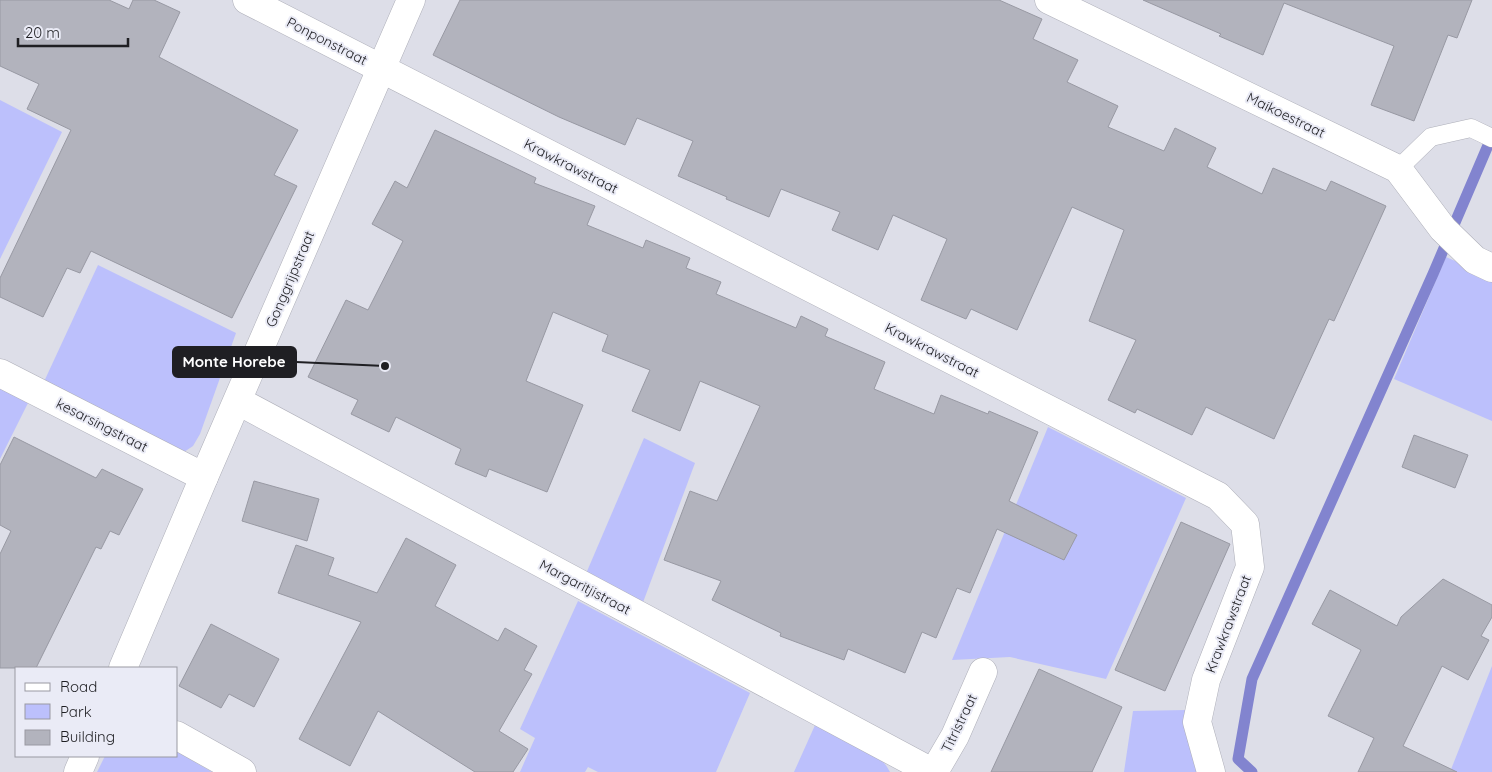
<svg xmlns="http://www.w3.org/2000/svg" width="1492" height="772" viewBox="0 0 1492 772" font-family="Quicksand,sans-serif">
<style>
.green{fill:#bcc0fc}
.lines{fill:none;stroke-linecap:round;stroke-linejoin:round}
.stream{stroke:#8284cf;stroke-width:11}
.building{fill:#b2b3bd;stroke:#9899a3}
.service-casing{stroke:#aeafb9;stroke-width:19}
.minor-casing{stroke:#aeafb9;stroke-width:29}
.service{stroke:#fff;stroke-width:18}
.minor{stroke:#fff;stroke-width:28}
.labels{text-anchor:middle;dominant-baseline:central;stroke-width:4;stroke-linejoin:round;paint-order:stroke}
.street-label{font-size:14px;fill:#1f1f23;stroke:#eaebf6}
.leader{fill:none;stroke:#1f1f23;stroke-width:2}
.callout-dot{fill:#1f1f23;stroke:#eaebf6;stroke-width:2}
.callout{fill:#1f1f23;stroke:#1f1f23;stroke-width:2}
.callout-label{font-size:15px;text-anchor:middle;font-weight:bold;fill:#fff}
</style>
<rect width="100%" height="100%" fill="#dddee8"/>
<g class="green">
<path d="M 0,100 L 62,132 L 0,259 Z"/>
<path d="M 1446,257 L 1492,277 L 1492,421 L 1394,379 Z"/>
<path d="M 98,265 L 236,333 L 200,434 L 193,446 L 184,452 L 42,386 Z"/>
<path d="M 0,382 L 31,397 L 0,459 Z"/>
<path d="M 1048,427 L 1186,498 L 1106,679 L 1010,657 L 952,660 Z"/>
<path d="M 644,438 L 695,463 L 642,605 L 585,576 Z"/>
<path d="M 578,601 L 750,693 L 716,772 L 598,772 L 588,767 L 585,772 L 520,772 L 535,738 L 520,729 Z"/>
<path d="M 1492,666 L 1492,772 L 1450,772 Z"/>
<path d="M 1186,710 L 1198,772 L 1124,772 L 1133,711 Z"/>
<path d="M 816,723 C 842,735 876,745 890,772 L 794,772 Z"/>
<path d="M 176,751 L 212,772 L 97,772 L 105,756 L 176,756 Z"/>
</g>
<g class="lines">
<path class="stream" d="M 1252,772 L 1238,759 L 1252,679 L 1433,274 L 1492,136"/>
</g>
<g class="building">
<path d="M 0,0 L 109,0 L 129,9 L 133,0 L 154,0 L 180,12 L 159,57 L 298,130 L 274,175 L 297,186 L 232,318 L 91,251 L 80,273 L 67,268 L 43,317 L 0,297 L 0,278 L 71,130 L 27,109 L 39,84 L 0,66 Z"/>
<path d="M 460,0 L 999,0 L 1042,19 L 1033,39 L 1078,60 L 1067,82 L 1118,106 L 1108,127 L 1164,151 L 1175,128 L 1216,148 L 1207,167 L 1262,194 L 1273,168 L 1326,191 L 1331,181 L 1386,206 L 1334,321 L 1329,319 L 1274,439 L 1206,407 L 1192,435 L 1137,409 L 1135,413 L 1108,400 L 1136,340 L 1089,321 L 1124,230 L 1072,207 L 1017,330 L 971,309 L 966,319 L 921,300 L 947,239 L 893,215 L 878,250 L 832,230 L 840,212 L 781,189 L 769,217 L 726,199 L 727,197 L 678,176 L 693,141 L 637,118 L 625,145 L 559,117 L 433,55 Z"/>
<path d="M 1143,0 L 1472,0 L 1457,38 L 1448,35 L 1414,121 L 1371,105 L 1394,46 L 1284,3 L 1263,55 L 1219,36 L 1221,34 Z"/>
<path d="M 435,130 L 536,178 L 534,183 L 595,206 L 587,225 L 643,248 L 646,240 L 690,258 L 686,268 L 721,282 L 716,294 L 796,328 L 801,316 L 828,329 L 825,336 L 885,362 L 874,389 L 934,414 L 941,395 L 988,414 L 989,411 L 1038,432 L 1009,501 L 1077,535 L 1064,560 L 997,529 L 970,593 L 957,588 L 936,638 L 922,632 L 905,673 L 848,649 L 844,660 L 780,636 L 781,633 L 712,600 L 721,581 L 664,560 L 690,491 L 717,501 L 760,406 L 700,381 L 680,431 L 632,411 L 650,370 L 602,351 L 608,335 L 553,312 L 526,381 L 583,405 L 547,492 L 489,469 L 486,477 L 455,464 L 461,449 L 396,417 L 389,432 L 351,414 L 358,400 L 308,377 L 346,300 L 368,310 L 403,241 L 372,224 L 395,181 L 407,188 Z"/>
<path d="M 1414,435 L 1468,455 L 1455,488 L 1402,467 Z"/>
<path d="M 14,437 L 96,478 L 102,469 L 143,489 L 119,535 L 110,531 L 101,549 L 96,547 L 36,668 L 0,668 L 0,554 L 11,531 L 0,525 L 0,465 Z"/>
<path d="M 254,481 L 319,499 L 307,541 L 242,521 Z"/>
<path d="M 1181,522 L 1230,544 L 1165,691 L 1115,670 Z"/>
<path d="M 406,538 L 456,565 L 435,606 L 498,641 L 505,628 L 537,646 L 524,670 L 532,674 L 499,731 L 528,749 L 513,772 L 475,772 L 378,711 L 350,766 L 299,739 L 361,622 L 278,593 L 296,545 L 334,558 L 328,575 L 377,593 Z"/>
<path d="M 1443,579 L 1492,605 L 1492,617 L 1481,636 L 1489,640 L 1468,680 L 1442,666 L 1403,746 L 1457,772 L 1358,772 L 1374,738 L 1328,716 L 1361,650 L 1312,624 L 1330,590 L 1397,626 L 1401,617 Z"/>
<path d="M 211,624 L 279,659 L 254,707 L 229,694 L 221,708 L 179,686 Z"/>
<path d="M 1039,669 L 1122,707 L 1092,772 L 991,772 Z"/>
</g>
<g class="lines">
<g class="service-casing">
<path id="service" d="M 1398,169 L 1431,137 L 1471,128 L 1492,138"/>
</g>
<g class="minor-casing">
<g id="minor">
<path d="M 247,0 L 1218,496 L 1245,524 L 1250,567 L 1206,680 L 1197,722 L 1211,772"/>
<path d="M 1049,0 L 1398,169 L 1443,229 L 1475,260 L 1492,268"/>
<path d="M 0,373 L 204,477"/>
<path d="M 238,401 L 932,772"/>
<path d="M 123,668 L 204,477 L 411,0"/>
<path d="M 176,735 L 242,772"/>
<path d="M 78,772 L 85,756"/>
<path d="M 934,772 L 955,736 L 983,672"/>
</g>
</g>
<use href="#service" class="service"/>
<use href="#minor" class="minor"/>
</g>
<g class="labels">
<g class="street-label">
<text transform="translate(327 41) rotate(27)">Ponponstraat</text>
<text transform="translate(1286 115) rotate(26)">Maikoestraat</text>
<text transform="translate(571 166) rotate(27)">Krawkrawstraat</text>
<text transform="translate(290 279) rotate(-67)">Gonggrijpstraat</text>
<text transform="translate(932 350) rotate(27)">Krawkrawstraat</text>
<text transform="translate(102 425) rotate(27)">kesarsingstraat</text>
<text transform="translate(585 587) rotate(28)">Margaritjistraat</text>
<text transform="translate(1228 624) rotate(-69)">Krawkrawstraat</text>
<text transform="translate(959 723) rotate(-64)">Titristraat</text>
</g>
</g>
<path class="leader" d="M385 366L296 362"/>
<circle class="callout-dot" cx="385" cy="366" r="5"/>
<rect class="callout" x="173" y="347" width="123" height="30" rx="5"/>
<g class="callout-label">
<text x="234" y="367">Monte Horebe</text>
</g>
<rect x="15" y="667" width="162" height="90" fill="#eaebf6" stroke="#9999a2"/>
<rect x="25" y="683" width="25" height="8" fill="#ffffff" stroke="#9999a2"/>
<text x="60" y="692" font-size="15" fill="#1f1f23">Road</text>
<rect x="25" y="704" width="25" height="15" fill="#bcc0fc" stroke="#9999a2"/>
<text x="60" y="717" font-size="15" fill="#1f1f23">Park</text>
<rect x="25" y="730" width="25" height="15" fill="#b2b3bd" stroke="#9999a2"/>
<text x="60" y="742" font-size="15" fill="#1f1f23">Building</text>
<path d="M18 38v8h110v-8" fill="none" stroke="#1f1f23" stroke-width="2.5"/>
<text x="25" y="38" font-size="15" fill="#1f1f23" stroke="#eaebf6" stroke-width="4" paint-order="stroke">20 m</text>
</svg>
